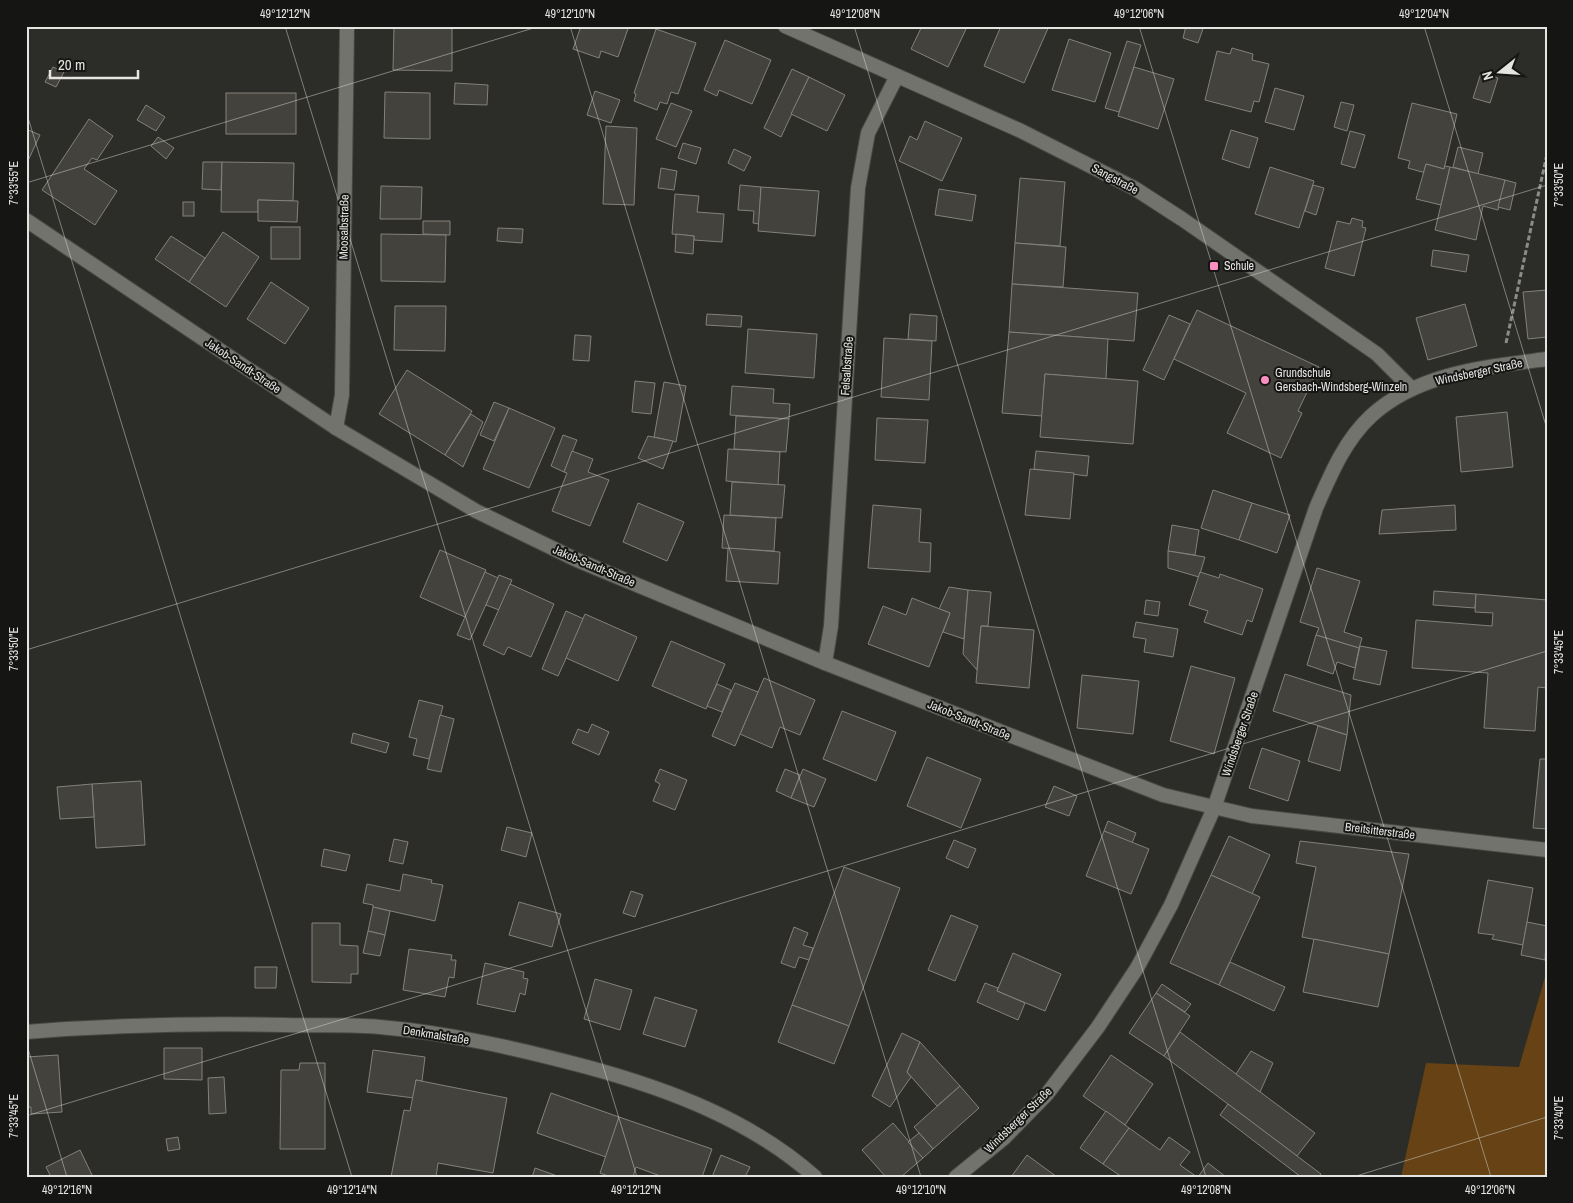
<svg xmlns="http://www.w3.org/2000/svg" width="1573" height="1203" viewBox="0 0 1573 1203" font-family="'Archivo Narrow',sans-serif">
<style>
.green{fill:#664214}
.building{fill:#44423c;stroke:#83817b}
.lines{fill:none;stroke-linecap:round;stroke-linejoin:round}
.minor-casing{stroke:#464843;stroke-width:16}
.path{stroke:#8b8c88;stroke-width:3;stroke-dasharray:5 2.5;stroke-linecap:butt}
.minor{stroke:#72736d;stroke-width:14}
.ticks{fill:none;stroke:#e4e5e2;stroke-width:1;stroke-opacity:0.45}
.poi-dot{fill:#fc8fc1;stroke:#151513;stroke-width:2}
.labels{text-anchor:middle;dominant-baseline:central;stroke-width:4;stroke-linejoin:round;paint-order:stroke}
.street-label{font-size:12px;fill:#e4e5e2;stroke:#151513}
.poi-label{font-size:12px;fill:#e4e5e2;stroke:#151513;text-anchor:start}
.neatline{fill:none;stroke:#e4e5e2;stroke-width:2}
.ticks-label{font-size:12px;text-anchor:middle;fill:#e4e5e2}
</style>
<rect width="100%" height="100%" fill="#2c2d28"/>
<path class="green" d="M 1547,970 L 1547,1177 L 1401,1177 L 1426,1063 L 1519,1067 Z"/>
<g class="building">
<path d="M 394,26 L 452,26 L 452,71 L 393,70 Z"/>
<path d="M 581,26 L 629,26 L 618,57 L 601,51 L 599,58 L 573,49 Z"/>
<path d="M 922,26 L 967,27 L 948,67 L 911,49 Z"/>
<path d="M 1001,26 L 1049,26 L 1024,83 L 984,66 Z"/>
<path d="M 1186,26 L 1204,26 L 1198,43 L 1183,38 Z"/>
<path d="M 656,29 L 696,43 L 678,94 L 671,92 L 667,104 L 660,102 L 657,110 L 634,101 L 636,94 L 634,93 Z"/>
<path d="M 1069,39 L 1111,53 L 1095,102 L 1052,90 Z"/>
<path d="M 725,40 L 771,60 L 752,104 L 719,90 L 717,96 L 704,90 Z"/>
<path d="M 1127,41 L 1141,45 L 1119,112 L 1105,108 Z"/>
<path d="M 1232,48 L 1253,54 L 1252,60 L 1269,64 L 1259,102 L 1254,101 L 1251,112 L 1205,100 L 1217,51 L 1230,54 Z"/>
<path d="M 53,67 L 64,72 L 56,87 L 45,82 Z"/>
<path d="M 1134,67 L 1174,79 L 1158,129 L 1118,116 Z"/>
<path d="M 792,69 L 809,77 L 781,137 L 764,128 Z"/>
<path d="M 1481,73 L 1498,78 L 1490,103 L 1473,98 Z"/>
<path d="M 809,77 L 845,95 L 827,131 L 791,114 Z"/>
<path d="M 455,83 L 488,85 L 487,105 L 454,104 Z"/>
<path d="M 1275,88 L 1304,96 L 1294,130 L 1265,122 Z"/>
<path d="M 595,91 L 620,100 L 611,123 L 587,115 Z"/>
<path d="M 385,92 L 430,93 L 430,139 L 384,138 Z"/>
<rect x="226" y="93" width="70" height="41"/>
<path d="M 1341,102 L 1354,105 L 1347,131 L 1334,127 Z"/>
<path d="M 671,103 L 692,111 L 676,147 L 656,139 Z"/>
<path d="M 1412,103 L 1457,114 L 1444,169 L 1426,164 L 1424,172 L 1422,172 L 1408,168 L 1410,161 L 1398,158 Z"/>
<path d="M 146,105 L 165,117 L 156,131 L 137,120 Z"/>
<path d="M 89,119 L 113,136 L 97,160 L 92,158 L 84,169 L 117,191 L 95,225 L 42,190 Z"/>
<path d="M 925,121 L 962,138 L 942,181 L 899,161 L 910,136 L 917,140 Z"/>
<path d="M 606,126 L 637,128 L 634,205 L 603,204 Z"/>
<path d="M 26,129 L 40,135 L 26,165 Z"/>
<path d="M 1231,130 L 1258,138 L 1249,168 L 1222,159 Z"/>
<path d="M 1350,131 L 1365,135 L 1355,168 L 1341,164 Z"/>
<path d="M 158,137 L 174,148 L 166,159 L 151,146 Z"/>
<path d="M 683,143 L 701,148 L 696,164 L 678,158 Z"/>
<path d="M 1458,147 L 1483,153 L 1478,174 L 1453,167 Z"/>
<path d="M 734,149 L 751,157 L 744,171 L 728,163 Z"/>
<path d="M 203,162 L 222,162 L 221,190 L 202,189 Z"/>
<path d="M 222,162 L 294,163 L 293,201 L 258,200 L 258,212 L 221,212 Z"/>
<path d="M 1426,164 L 1444,169 L 1445,166 L 1450,167 L 1441,205 L 1416,199 Z"/>
<path d="M 1270,167 L 1314,181 L 1299,228 L 1255,214 Z"/>
<path d="M 1450,167 L 1505,180 L 1498,210 L 1483,206 L 1476,240 L 1435,230 Z"/>
<path d="M 661,168 L 677,171 L 674,190 L 658,188 Z"/>
<path d="M 1020,178 L 1065,182 L 1060,246 L 1015,243 Z"/>
<path d="M 1505,180 L 1516,183 L 1510,210 L 1498,207 Z"/>
<path d="M 740,185 L 761,187 L 759,224 L 753,223 L 754,211 L 738,210 Z"/>
<path d="M 1313,185 L 1324,188 L 1316,215 L 1305,211 Z"/>
<path d="M 381,186 L 422,187 L 421,219 L 380,219 Z"/>
<path d="M 761,187 L 819,191 L 815,236 L 758,231 Z"/>
<path d="M 939,189 L 976,195 L 972,221 L 935,215 Z"/>
<path d="M 675,194 L 699,196 L 697,212 L 724,214 L 722,242 L 694,240 L 694,236 L 672,234 Z"/>
<path d="M 258,200 L 298,201 L 297,222 L 258,221 Z"/>
<rect x="183" y="202" width="11" height="14"/>
<path d="M 1352,218 L 1363,221 L 1362,227 L 1366,228 L 1354,276 L 1325,268 L 1337,221 L 1350,224 Z"/>
<path d="M 423,221 L 450,221 L 450,235 L 423,234 Z"/>
<rect x="271" y="227" width="29" height="32"/>
<path d="M 498,228 L 523,229 L 522,243 L 497,241 Z"/>
<path d="M 223,232 L 259,257 L 226,307 L 189,282 Z"/>
<path d="M 381,234 L 446,235 L 445,282 L 381,281 Z"/>
<path d="M 676,234 L 694,236 L 693,254 L 675,252 Z"/>
<path d="M 171,236 L 205,258 L 189,282 L 155,259 Z"/>
<path d="M 1015,243 L 1066,247 L 1063,287 L 1012,284 Z"/>
<path d="M 1433,250 L 1469,255 L 1466,272 L 1431,266 Z"/>
<path d="M 271,282 L 309,308 L 285,344 L 247,319 Z"/>
<path d="M 1012,284 L 1138,293 L 1134,341 L 1009,332 Z"/>
<path d="M 1547,290 L 1547,337 L 1528,339 L 1523,292 Z"/>
<path d="M 1465,304 L 1477,346 L 1428,360 L 1416,318 Z"/>
<path d="M 395,306 L 446,306 L 445,351 L 394,350 Z"/>
<path d="M 1197,310 L 1319,367 L 1298,411 L 1302,413 L 1281,458 L 1227,433 L 1246,393 L 1174,359 Z"/>
<path d="M 707,314 L 742,316 L 741,327 L 706,325 Z"/>
<path d="M 910,314 L 937,316 L 936,341 L 908,339 Z"/>
<path d="M 1169,315 L 1190,324 L 1164,380 L 1143,370 Z"/>
<path d="M 748,329 L 817,334 L 814,378 L 745,373 Z"/>
<path d="M 1009,332 L 1108,339 L 1106,379 L 1045,374 L 1042,416 L 1002,413 Z"/>
<path d="M 575,335 L 591,336 L 589,361 L 573,360 Z"/>
<path d="M 884,338 L 932,341 L 929,400 L 881,397 Z"/>
<path d="M 407,370 L 472,411 L 445,455 L 379,414 Z"/>
<path d="M 1045,374 L 1138,381 L 1133,444 L 1040,437 Z"/>
<path d="M 635,381 L 655,383 L 651,414 L 632,412 Z"/>
<path d="M 664,382 L 686,386 L 676,442 L 654,437 Z"/>
<path d="M 732,386 L 774,389 L 773,403 L 790,404 L 789,419 L 730,415 Z"/>
<path d="M 494,402 L 509,408 L 494,441 L 480,435 Z"/>
<path d="M 509,408 L 555,428 L 529,488 L 483,469 Z"/>
<path d="M 1507,412 L 1513,467 L 1461,472 L 1456,417 Z"/>
<path d="M 471,414 L 483,422 L 463,467 L 445,455 Z"/>
<path d="M 736,416 L 789,419 L 786,452 L 734,449 Z"/>
<path d="M 877,418 L 928,420 L 925,463 L 875,460 Z"/>
<path d="M 563,435 L 577,440 L 564,472 L 551,466 Z"/>
<path d="M 648,436 L 673,441 L 663,469 L 638,458 Z"/>
<path d="M 728,449 L 780,452 L 778,485 L 726,481 Z"/>
<path d="M 572,451 L 593,459 L 588,472 L 609,480 L 590,526 L 552,511 L 567,473 L 564,472 Z"/>
<path d="M 1036,451 L 1089,456 L 1087,476 L 1034,469 Z"/>
<path d="M 1030,469 L 1074,473 L 1070,519 L 1025,515 Z"/>
<path d="M 732,482 L 785,485 L 782,518 L 730,515 Z"/>
<path d="M 1213,490 L 1252,503 L 1239,540 L 1201,528 Z"/>
<path d="M 638,503 L 684,522 L 667,561 L 623,542 Z"/>
<path d="M 1252,503 L 1290,515 L 1277,553 L 1239,540 Z"/>
<path d="M 873,505 L 921,509 L 919,542 L 931,543 L 930,572 L 868,568 Z"/>
<path d="M 1455,505 L 1456,530 L 1379,534 L 1382,510 Z"/>
<path d="M 724,515 L 776,518 L 774,551 L 722,548 Z"/>
<path d="M 1172,525 L 1199,530 L 1195,555 L 1168,551 Z"/>
<path d="M 728,548 L 780,552 L 778,584 L 726,581 Z"/>
<path d="M 440,550 L 486,570 L 465,617 L 420,597 Z"/>
<path d="M 1168,551 L 1205,557 L 1199,577 L 1168,568 Z"/>
<path d="M 1317,568 L 1360,581 L 1344,632 L 1362,638 L 1359,648 L 1316,635 L 1319,628 L 1300,622 Z"/>
<path d="M 485,572 L 498,578 L 470,640 L 457,635 Z"/>
<path d="M 1200,572 L 1219,578 L 1220,574 L 1263,589 L 1252,622 L 1247,620 L 1242,635 L 1204,622 L 1208,611 L 1189,605 Z"/>
<path d="M 499,575 L 512,580 L 499,610 L 486,605 Z"/>
<path d="M 510,584 L 554,604 L 531,657 L 508,647 L 504,655 L 483,645 Z"/>
<path d="M 949,587 L 968,590 L 964,639 L 943,632 L 950,613 L 939,609 Z"/>
<path d="M 968,590 L 991,592 L 988,626 L 981,626 L 977,670 L 963,654 Z"/>
<path d="M 1434,591 L 1476,594 L 1475,608 L 1433,605 Z"/>
<path d="M 1476,594 L 1547,600 L 1547,688 L 1538,687 L 1535,731 L 1484,728 L 1488,673 L 1412,668 L 1416,620 L 1492,626 L 1493,613 L 1475,612 Z"/>
<path d="M 912,598 L 950,613 L 929,667 L 868,644 L 883,606 L 906,615 Z"/>
<path d="M 1146,600 L 1160,602 L 1158,616 L 1144,614 Z"/>
<path d="M 566,611 L 584,619 L 558,676 L 542,669 Z"/>
<path d="M 585,614 L 637,637 L 618,681 L 566,658 Z"/>
<path d="M 1136,622 L 1178,629 L 1173,657 L 1144,652 L 1146,639 L 1133,637 Z"/>
<path d="M 981,626 L 1034,630 L 1029,688 L 976,683 Z"/>
<path d="M 1316,635 L 1359,648 L 1355,668 L 1337,662 L 1333,674 L 1307,665 Z"/>
<path d="M 671,641 L 725,664 L 706,709 L 652,686 Z"/>
<path d="M 1360,646 L 1387,651 L 1380,685 L 1353,679 Z"/>
<path d="M 1191,666 L 1235,678 L 1214,754 L 1170,741 Z"/>
<path d="M 1285,674 L 1351,695 L 1347,735 L 1273,711 Z"/>
<path d="M 1082,675 L 1139,681 L 1133,734 L 1077,728 Z"/>
<path d="M 764,678 L 815,700 L 800,735 L 780,727 L 772,748 L 740,734 Z"/>
<path d="M 735,683 L 758,692 L 735,746 L 712,736 Z"/>
<path d="M 717,684 L 731,690 L 722,712 L 707,706 Z"/>
<path d="M 419,700 L 443,706 L 429,759 L 413,755 L 417,739 L 409,737 Z"/>
<path d="M 842,711 L 896,732 L 876,781 L 823,759 Z"/>
<path d="M 440,715 L 454,719 L 441,772 L 427,769 Z"/>
<path d="M 592,724 L 609,732 L 599,755 L 572,743 L 578,729 L 588,733 Z"/>
<path d="M 1318,726 L 1347,735 L 1340,771 L 1308,761 Z"/>
<path d="M 353,733 L 389,743 L 386,753 L 351,743 Z"/>
<path d="M 1262,748 L 1300,761 L 1288,801 L 1249,788 Z"/>
<path d="M 927,757 L 981,779 L 961,828 L 907,806 Z"/>
<path d="M 1540,759 L 1547,759 L 1547,829 L 1533,828 Z"/>
<path d="M 660,769 L 687,780 L 675,810 L 653,801 L 660,784 L 655,781 Z"/>
<path d="M 785,769 L 800,775 L 791,798 L 776,791 Z"/>
<path d="M 803,769 L 826,779 L 814,807 L 791,798 Z"/>
<path d="M 141,781 L 145,845 L 96,848 L 92,784 Z"/>
<path d="M 92,784 L 94,817 L 60,819 L 57,787 Z"/>
<path d="M 1054,786 L 1077,796 L 1069,816 L 1045,807 Z"/>
<path d="M 1108,821 L 1136,833 L 1132,843 L 1104,831 Z"/>
<path d="M 507,827 L 532,833 L 526,857 L 501,850 Z"/>
<path d="M 1104,831 L 1149,849 L 1131,894 L 1086,876 Z"/>
<path d="M 1229,836 L 1270,855 L 1252,894 L 1211,875 Z"/>
<path d="M 394,839 L 408,842 L 403,864 L 389,861 Z"/>
<path d="M 954,840 L 976,849 L 968,868 L 946,858 Z"/>
<path d="M 1300,841 L 1409,854 L 1389,954 L 1302,937 L 1316,867 L 1296,863 Z"/>
<path d="M 324,849 L 350,855 L 346,871 L 321,866 Z"/>
<path d="M 844,867 L 900,888 L 849,1026 L 792,1005 Z"/>
<path d="M 403,874 L 432,880 L 431,883 L 443,885 L 435,921 L 373,907 L 373,905 L 363,903 L 367,884 L 400,891 Z"/>
<path d="M 1211,875 L 1260,897 L 1219,985 L 1170,963 Z"/>
<path d="M 1488,880 L 1533,888 L 1523,945 L 1492,939 L 1494,935 L 1478,933 Z"/>
<path d="M 631,891 L 643,895 L 635,917 L 623,913 Z"/>
<path d="M 519,902 L 561,914 L 552,947 L 509,935 Z"/>
<path d="M 373,907 L 390,911 L 385,935 L 368,931 Z"/>
<path d="M 951,915 L 978,926 L 955,981 L 928,970 Z"/>
<path d="M 1527,922 L 1547,926 L 1545,960 L 1521,955 Z"/>
<path d="M 312,923 L 340,923 L 340,945 L 358,946 L 358,974 L 351,974 L 351,983 L 312,982 Z"/>
<path d="M 794,927 L 808,933 L 803,945 L 813,948 L 809,960 L 799,957 L 795,968 L 781,963 Z"/>
<path d="M 368,931 L 385,935 L 380,956 L 363,953 Z"/>
<path d="M 1314,939 L 1389,954 L 1378,1007 L 1303,992 Z"/>
<path d="M 409,949 L 452,955 L 451,960 L 456,960 L 454,978 L 449,977 L 445,997 L 403,990 Z"/>
<path d="M 1013,953 L 1061,974 L 1045,1011 L 997,991 Z"/>
<path d="M 1230,962 L 1285,987 L 1274,1011 L 1219,985 Z"/>
<path d="M 485,963 L 524,972 L 523,978 L 528,979 L 525,995 L 520,993 L 515,1012 L 477,1004 Z"/>
<path d="M 255,967 L 277,967 L 276,988 L 255,988 Z"/>
<path d="M 595,979 L 632,990 L 620,1030 L 584,1019 Z"/>
<path d="M 985,983 L 998,988 L 997,991 L 1025,1003 L 1018,1020 L 977,1002 Z"/>
<path d="M 1162,984 L 1191,1004 L 1185,1012 L 1156,993 Z"/>
<path d="M 1156,993 L 1190,1016 L 1164,1056 L 1129,1033 Z"/>
<path d="M 655,997 L 697,1010 L 685,1047 L 643,1034 Z"/>
<path d="M 792,1005 L 849,1026 L 834,1064 L 778,1042 Z"/>
<path d="M 1180,1032 L 1315,1133 L 1297,1156 L 1164,1056 Z"/>
<path d="M 902,1033 L 920,1042 L 907,1072 L 911,1077 L 890,1107 L 872,1096 Z"/>
<path d="M 920,1042 L 960,1086 L 937,1106 L 907,1072 Z"/>
<path d="M 164,1048 L 202,1048 L 202,1080 L 164,1079 Z"/>
<path d="M 373,1050 L 425,1057 L 422,1081 L 416,1080 L 414,1098 L 367,1092 Z"/>
<path d="M 1251,1051 L 1273,1063 L 1260,1092 L 1236,1074 Z"/>
<path d="M 58,1055 L 62,1112 L 31,1114 L 31,1107 L 26,1107 L 26,1057 Z"/>
<path d="M 1111,1055 L 1153,1084 L 1125,1125 L 1083,1096 Z"/>
<path d="M 300,1063 L 325,1063 L 325,1149 L 280,1149 L 281,1070 L 299,1070 Z"/>
<path d="M 224,1077 L 226,1113 L 209,1114 L 208,1078 Z"/>
<path d="M 416,1080 L 507,1098 L 493,1173 L 438,1163 L 436,1177 L 391,1177 L 404,1110 L 410,1111 Z"/>
<path d="M 960,1086 L 979,1108 L 933,1149 L 914,1127 Z"/>
<path d="M 551,1093 L 619,1117 L 606,1157 L 537,1133 Z"/>
<path d="M 1228,1104 L 1321,1174 L 1319,1177 L 1301,1177 L 1220,1115 Z"/>
<path d="M 1106,1111 L 1129,1128 L 1103,1164 L 1080,1148 Z"/>
<path d="M 619,1117 L 712,1149 L 702,1177 L 663,1177 L 636,1167 L 633,1177 L 611,1177 L 600,1173 Z"/>
<path d="M 893,1123 L 923,1158 L 901,1177 L 886,1177 L 862,1150 Z"/>
<path d="M 1129,1128 L 1160,1150 L 1169,1137 L 1190,1152 L 1180,1165 L 1197,1177 L 1122,1177 L 1103,1164 Z"/>
<path d="M 919,1133 L 933,1149 L 923,1158 L 908,1142 Z"/>
<path d="M 178,1137 L 180,1149 L 168,1151 L 166,1139 Z"/>
<path d="M 80,1150 L 93,1177 L 51,1177 L 46,1167 Z"/>
<path d="M 721,1155 L 750,1167 L 745,1177 L 712,1177 Z"/>
<path d="M 1027,1155 L 1057,1177 L 1011,1177 Z"/>
<path d="M 1208,1163 L 1226,1177 L 1198,1177 Z"/>
<path d="M 535,1168 L 560,1177 L 532,1177 Z"/>
</g>
<g class="lines">
<g class="minor-casing">
<g id="minor">
<path d="M 785,26 L 1019,130 L 1134,188 L 1182,219 L 1377,354 L 1412,389"/>
<path d="M 26,220 L 336,428 L 476,511 L 577,560 L 825,663 L 1163,795 L 1252,816 L 1547,850"/>
<path d="M 336,428 L 342,395 L 347,26"/>
<path d="M 825,663 L 831,626 L 858,188 L 868,133 L 897,76"/>
<path d="M 26,1032 C 113,1025 199,1023 286,1025 C 317,1026 349,1024 380,1027 C 450,1033 519,1049 587,1067 C 668,1089 751,1120 815,1177"/>
<path d="M 956,1177 L 1004,1138 L 1047,1094 L 1098,1027 L 1137,968 L 1171,905 L 1214,808 L 1316,508 C 1330,476 1344,441 1371,416 C 1418,373 1486,367 1547,359"/>
</g>
</g>
<path class="path" d="M 1506,343 L 1547,154"/>
<use href="#minor" class="minor"/>
</g>
<path class="ticks" d="M 285,26 L 637,1177M 570,26 L 921,1177M 854,26 L 1206,1177M 1139,26 L 1491,1177M 1424,26 L 1547,429M 26,111 L 352,1177M 26,183 L 540,26M 26,650 L 1547,185M 26,1042 L 67,1177M 26,1116 L 1547,651M 1353,1177 L 1547,1117"/>
<g class="poi-dot">
<rect x="1209" y="261" width="10" height="10" rx="2.5"/>
<circle cx="1265" cy="380" r="5"/>
</g>
<g class="labels">
<g class="street-label">
<text transform="translate(1115 179) rotate(28)">Sangstraße</text>
<text transform="translate(344 227) rotate(-89)">Moosalbstraße</text>
<text transform="translate(243 366) rotate(34)">Jakob-Sandt-Straße</text>
<text transform="translate(847 366) rotate(-86)">Felsalbstraße</text>
<text transform="translate(1479 372) rotate(-12)">Windsberger Straße</text>
<text transform="translate(594 566) rotate(23)">Jakob-Sandt-Straße</text>
<text transform="translate(969 720) rotate(22)">Jakob-Sandt-Straße</text>
<text transform="translate(1240 734) rotate(-71)">Windsberger Straße</text>
<text transform="translate(1380 831) rotate(7)">Breitsitterstraße</text>
<text transform="translate(436 1035) rotate(9)">Denkmalstraße</text>
<text transform="translate(1018 1120) rotate(-44)">Windsberger Straße</text>
</g>
<g class="poi-label">
<text x="1224" y="266">Schule</text>
<text x="1275" y="373">Grundschule<tspan x="1275" dy="14">Gersbach-Windsberg-Winzeln</tspan></text>
</g>
</g>
<rect width="1573" height="1203" fill="none" stroke="#151513" stroke-width="55"/>
<g transform="translate(1500 72) rotate(253)" stroke="#151513" stroke-width="4" paint-order="stroke">
<path d="M0-4L9 19L0 12L-9 19Z" fill="#e4e5e2"/>
<text y="-8" font-size="14" font-weight="bold" text-anchor="middle" fill="#e4e5e2">N</text>
</g>
<path d="M50 70v8h88v-8" fill="none" stroke="#e4e5e2" stroke-width="2.5"/>
<text x="58" y="70" font-size="15" fill="#e4e5e2" stroke="#151513" stroke-width="4" paint-order="stroke">20 m</text>
<rect x="28" y="28" width="1518" height="1148" class="neatline"/>
<g class="ticks-label">
<text x="285" y="18">49°12'12"N</text>
<text x="570" y="18">49°12'10"N</text>
<text x="855" y="18">49°12'08"N</text>
<text x="1139" y="18">49°12'06"N</text>
<text x="1424" y="18">49°12'04"N</text>
<text transform="translate(14 183) rotate(-90)" y="4">7°33'55"E</text>
<text transform="translate(1559 185) rotate(-90)" y="4">7°33'50"E</text>
<text transform="translate(14 649) rotate(-90)" y="4">7°33'50"E</text>
<text transform="translate(1559 652) rotate(-90)" y="4">7°33'45"E</text>
<text transform="translate(14 1116) rotate(-90)" y="4">7°33'45"E</text>
<text transform="translate(1559 1118) rotate(-90)" y="4">7°33'40"E</text>
<text x="67" y="1194">49°12'16"N</text>
<text x="352" y="1194">49°12'14"N</text>
<text x="636" y="1194">49°12'12"N</text>
<text x="921" y="1194">49°12'10"N</text>
<text x="1206" y="1194">49°12'08"N</text>
<text x="1490" y="1194">49°12'06"N</text>
</g>
</svg>
